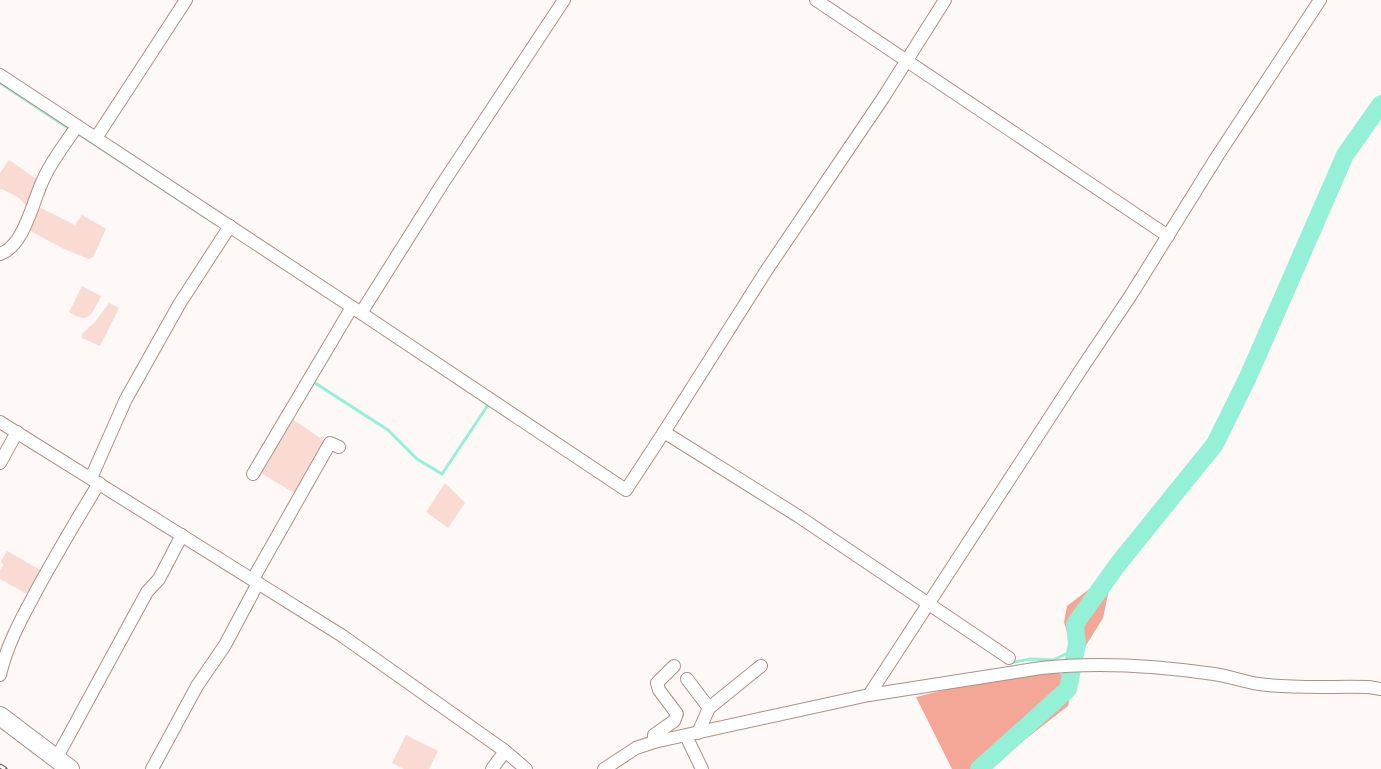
<svg xmlns="http://www.w3.org/2000/svg" width="1381" height="769" viewBox="0 0 1381 769" font-family="'IBM Plex Sans',sans-serif">
<style>
.green{fill:#f9dbd4}
.forest{fill:#f4a796}
.lines{fill:none;stroke-linecap:round;stroke-linejoin:round}
.stream{stroke:#95f0d8;stroke-width:3}
.river{stroke:#95f0d8;stroke-width:18}
.minor-casing{stroke:#ad9089;stroke-width:14}
.highway-casing{stroke:#ad9089;stroke-width:20}
.minor{stroke:#fff;stroke-width:12}
.highway{stroke:#fff;stroke-width:18}
.rail-casing{stroke:#706664;stroke-width:5}
.rail{stroke:#fff;stroke-width:3;stroke-dasharray:9;stroke-linecap:butt}
</style>
<rect width="100%" height="100%" fill="#fef8f6"/>
<g class="green">
<path d="M 9,160 L 39,181 L 28,208 L 19,198 L 2,189 L 0,190 L 0,173 Z"/>
<path d="M 41,208 L 75,225 L 82,215 L 106,229 L 93,257 L 89,259 L 62,248 L 27,229 L 36,212 Z"/>
<path d="M 82,286 L 101,296 C 91,315 90,325 69,312 Z"/>
<path d="M 109,303 L 119,308 L 100,346 L 82,338 L 82,334 L 95,322 Z"/>
<path d="M 291,418 L 326,442 L 296,494 L 259,472 Z"/>
<path d="M 445,483 L 465,503 L 448,528 L 426,512 Z"/>
<path d="M 7,551 L 42,571 L 29,595 L 0,579 L 0,570 L 3,565 L 1,561 Z"/>
<path d="M 406,735 L 438,751 L 429,769 L 404,769 L 392,763 Z"/>
</g>
<path class="forest" d="M 1113,571 L 1103,618 L 1080,655 L 1068,706 L 987,769 L 952,769 L 916,697 L 1039,666 L 1069,677 L 1073,653 L 1064,622 L 1067,606 Z"/>
<g class="lines">
<g class="stream">
<path d="M 0,83 L 71,130"/>
<path d="M 77,133 L 217,225"/>
<path d="M 312,381 L 388,430 L 417,459 L 442,474 L 488,405"/>
<path d="M 1009,663 L 1030,659 L 1053,660 L 1066,654"/>
</g>
<path class="river" d="M 979,769 L 1068,689 L 1077,644 L 1075,624 L 1118,564 L 1215,444 L 1248,377 L 1345,155 L 1381,104"/>
<g class="minor-casing">
<g id="minor">
<path d="M 816,0 L 1168,236"/>
<path d="M 0,75 L 352,307 L 626,490 L 664,432 L 798,516 L 1009,658"/>
<path d="M 96,138 L 186,0"/>
<path d="M 0,254 C 25,246 33,199 44,178 C 52,160 66,143 77,126"/>
<path d="M 361,313 L 441,186 L 564,0"/>
<path d="M 0,422 L 341,635 L 505,751 L 526,769"/>
<path d="M 664,432 L 766,271 L 883,98 L 945,0"/>
<path d="M 0,463 L 17,432"/>
<path d="M 253,474 L 352,307"/>
<path d="M 91,478 L 126,399 L 180,303 L 230,226"/>
<path d="M 253,579 L 330,443 L 339,447"/>
<path d="M 0,675 C 6,648 19,623 32,599 C 53,559 76,521 99,483"/>
<path d="M 687,679 L 709,708"/>
<path d="M 869,695 L 1080,371 L 1131,295 L 1218,155 L 1320,0"/>
<path d="M 698,733 L 709,708 L 761,666"/>
<path d="M 686,736 L 702,769"/>
<path d="M 654,742 L 654,735 L 674,721 L 677,714 L 659,690 L 657,683 L 674,666"/>
<path d="M 56,759 L 147,592 L 159,579 L 182,535"/>
<path d="M 152,769 L 197,686 L 225,645 L 258,583"/>
<path d="M 492,769 L 505,751"/>
<path d="M 604,769 L 636,748 L 654,742 L 869,695 L 1041,668 C 1096,662 1159,666 1214,674 C 1229,676 1244,682 1259,684 C 1295,689 1332,686 1369,687 L 1381,689"/>
</g>
</g>
<g class="highway-casing">
<path id="highway" d="M 0,716 L 70,769"/>
</g>
<use href="#minor" class="minor"/>
<use href="#highway" class="highway"/>
<g class="rail-casing">
<path id="rail" d="M 0,766 L 5,769"/>
</g>
<use href="#rail" class="rail"/>
</g>
</svg>
